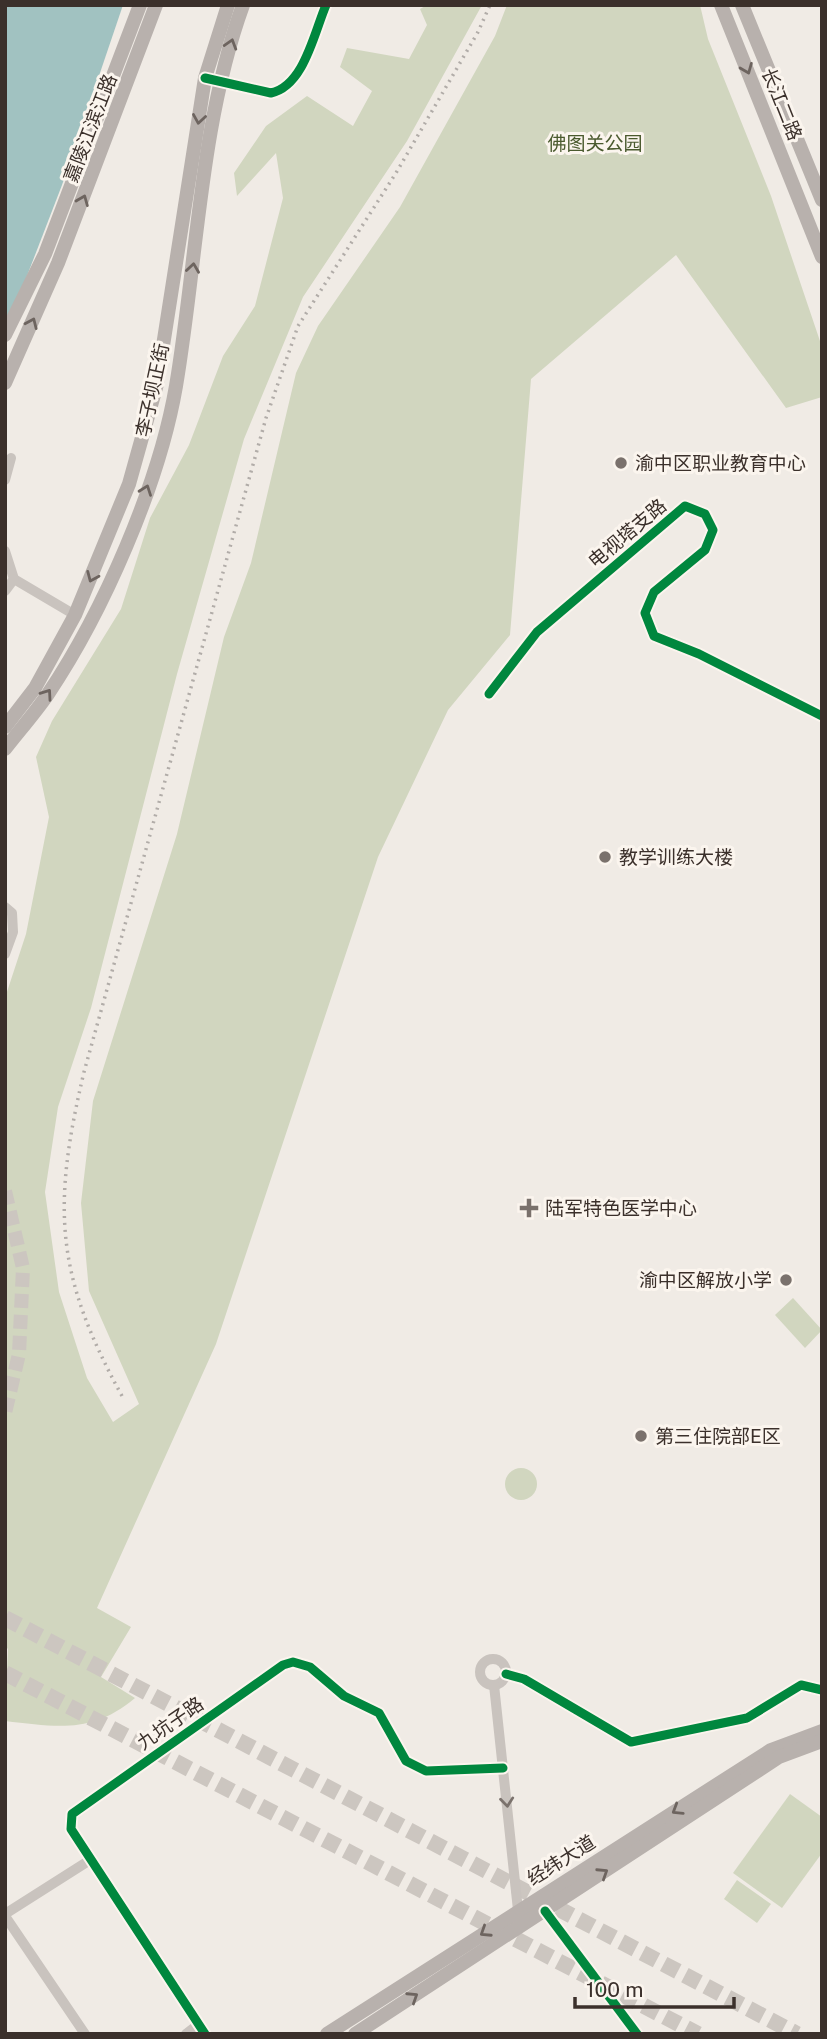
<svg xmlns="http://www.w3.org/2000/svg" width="827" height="2039" viewBox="0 0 827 2039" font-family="'Public Sans','Noto Sans SC',sans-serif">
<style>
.green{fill:#d1d6bf}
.water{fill:#a1c2c1}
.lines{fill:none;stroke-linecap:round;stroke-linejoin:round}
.major-tunnel{stroke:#ccc6c0;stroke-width:14;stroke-dasharray:14 7;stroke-linecap:butt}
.highway-tunnel{stroke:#ccc6c0;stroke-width:16;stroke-dasharray:16 8;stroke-linecap:butt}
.minor{stroke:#c9c3be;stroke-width:10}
.major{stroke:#b8b1ad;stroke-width:14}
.rail{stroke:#b1aca8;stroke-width:3.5;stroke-dasharray:2 5;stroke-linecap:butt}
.cycleway-casing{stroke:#fbf5ee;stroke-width:13}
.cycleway{stroke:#00873e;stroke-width:9}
.oneway{stroke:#6d645f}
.oneway2{stroke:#7b726d}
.poi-dot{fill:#7a716c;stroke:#fbf5ee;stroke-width:2.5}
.labels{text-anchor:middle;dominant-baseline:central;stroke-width:6;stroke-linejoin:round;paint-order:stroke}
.street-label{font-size:19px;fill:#3b302b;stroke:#fbf5ee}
.park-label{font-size:19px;fill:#4a5a2e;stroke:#fbf5ee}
.poi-label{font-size:19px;fill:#3b302b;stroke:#fbf5ee;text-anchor:start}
</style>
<rect width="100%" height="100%" fill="#f0ebe5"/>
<g class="green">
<path d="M 427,5 L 482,5 L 407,141 L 303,297 L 244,439 L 177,674 L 91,1008 L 58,1107 L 45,1192 L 59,1292 L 87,1378 L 113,1422 L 139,1404 L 89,1291 L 81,1203 L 93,1101 L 177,834 L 224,637 L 251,563 L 296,373 L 318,326 L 400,207 L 495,36 L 507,5 L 700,5 L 708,39 L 771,196 L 822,347 L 822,397 L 786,408 L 676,255 L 531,379 L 510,635 L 448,710 L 378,857 L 216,1344 L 97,1608 L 131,1627 L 101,1677 L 135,1698 C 92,1734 58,1727 5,1721 L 8,1648 L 5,1651 L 5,998 L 26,934 L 49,817 L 36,757 L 52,721 L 121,609 L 150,518 L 189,445 L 223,356 L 255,306 L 283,198 L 276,153 L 237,196 L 234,173 L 266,126 L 307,96 L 353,126 L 372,91 L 340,67 L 347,48 L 409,59 L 427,25 L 420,9 Z"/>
<path d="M 793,1298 L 822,1330 L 805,1348 L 775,1315 Z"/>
<circle cx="521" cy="1484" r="16"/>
<path d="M 790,1794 L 822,1817 L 822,1853 L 782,1908 L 733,1873 Z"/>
<path d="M 737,1880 L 771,1904 L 757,1923 L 724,1899 Z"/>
</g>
<path class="water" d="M 5,5 L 123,5 L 62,185 L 5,333 Z"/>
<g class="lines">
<path class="major-tunnel" d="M 5,1191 L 23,1268 L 19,1354 L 5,1413"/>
<g class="highway-tunnel">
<path d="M 5,1618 L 797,2034"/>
<path d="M 5,1673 L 698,2034"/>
</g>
<g class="minor">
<path d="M 205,78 L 271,93 C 304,86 314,33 326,5"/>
<path d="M 5,480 L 11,458"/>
<path d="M 5,551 L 14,579 L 75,615"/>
<path d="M 5,591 L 14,579"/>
<path d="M 489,694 L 537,632 L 685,506 L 705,514 L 713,530 L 705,550 L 654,592 L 645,613 L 654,636 L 699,654 L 822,716"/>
<path d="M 5,907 L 12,913 L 13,932 L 5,954"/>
<circle cx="493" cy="1672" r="13"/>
<path d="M 506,1674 L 524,1679 L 631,1742 L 747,1718 L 801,1685 L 822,1690"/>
<path d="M 494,1685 L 518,1910"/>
<path d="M 545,1911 L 637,2034"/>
<path d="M 5,1914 L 90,1860"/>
<path d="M 5,1916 L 85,2034"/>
<path d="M 186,2034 L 199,2024"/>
<path d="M 205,2034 L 71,1829 L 72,1814 L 283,1665 L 293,1662 L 310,1667 L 344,1696 L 379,1713 L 406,1761 L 426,1771 L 503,1768"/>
</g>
<g class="major">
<path d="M 721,5 L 822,257"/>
<path d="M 742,5 L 822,200"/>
<path d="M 5,335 L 45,254 L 140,5"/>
<path d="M 5,383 L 58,263 L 156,5"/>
<path d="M 5,727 L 35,688 L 75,615 L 129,484 L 157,384 L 205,78 L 228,5"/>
<path d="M 5,749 C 19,731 35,713 48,694 C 103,612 159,485 176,386 C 197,262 200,123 243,5"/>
<path d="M 327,2034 L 771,1750 L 822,1731"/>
<path d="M 355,2034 L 779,1757 L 822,1741"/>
</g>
<path class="rail" d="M 122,1396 C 55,1274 52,1207 84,1072 L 266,418 L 298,326 L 396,173 L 478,32 L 490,5"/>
<g class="cycleway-casing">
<g id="cycleway">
<path d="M 205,78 L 271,93 C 304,86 314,33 326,5"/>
<path d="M 489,694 L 537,632 L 685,506 L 705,514 L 713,530 L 705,550 L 654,592 L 645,613 L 654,636 L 699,654 L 822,716"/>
<path d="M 506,1674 L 524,1679 L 631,1742 L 747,1718 L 801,1685 L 822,1690"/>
<path d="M 545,1911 L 637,2034"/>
<path d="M 205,2034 L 71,1829 L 72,1814 L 283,1665 L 293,1662 L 310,1667 L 344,1696 L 379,1713 L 406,1761 L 426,1771 L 503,1768"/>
</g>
</g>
<use href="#cycleway" class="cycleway"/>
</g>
<defs><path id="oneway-chevron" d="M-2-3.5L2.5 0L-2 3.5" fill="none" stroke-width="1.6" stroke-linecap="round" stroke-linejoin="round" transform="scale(1.75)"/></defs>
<g class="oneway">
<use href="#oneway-chevron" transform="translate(231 44) rotate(-73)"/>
<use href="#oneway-chevron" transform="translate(747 69) rotate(68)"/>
<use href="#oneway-chevron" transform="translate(199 119) rotate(99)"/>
<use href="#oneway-chevron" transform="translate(83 200) rotate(-68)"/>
<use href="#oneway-chevron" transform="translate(193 268) rotate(-82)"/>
<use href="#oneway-chevron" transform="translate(32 323) rotate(-66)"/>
<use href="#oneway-chevron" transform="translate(146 490) rotate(-70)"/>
<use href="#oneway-chevron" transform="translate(92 577) rotate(113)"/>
<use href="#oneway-chevron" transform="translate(47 694) rotate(-55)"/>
<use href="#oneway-chevron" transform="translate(677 1810) rotate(148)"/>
<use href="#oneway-chevron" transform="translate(603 1873) rotate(-33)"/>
<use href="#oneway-chevron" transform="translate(485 1932) rotate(147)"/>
<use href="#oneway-chevron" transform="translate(413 1997) rotate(-33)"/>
</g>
<use class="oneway2" href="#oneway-chevron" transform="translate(507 1802) rotate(84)"/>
<g class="poi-dot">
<circle cx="621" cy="463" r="7"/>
<circle cx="605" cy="857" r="7"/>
<path d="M525.5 1197.5h7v7h7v7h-7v7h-7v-7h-7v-7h7z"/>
<circle cx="786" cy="1280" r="7"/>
<circle cx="641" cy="1436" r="7"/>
</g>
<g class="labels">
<g class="street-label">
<text transform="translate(782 104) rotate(68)">长江二路</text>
<text transform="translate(90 128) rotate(-69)">嘉陵江滨江路</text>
<text transform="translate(152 390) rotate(-78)">李子坝正街</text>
<text transform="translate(627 533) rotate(-40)">电视塔支路</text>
<text transform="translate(170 1723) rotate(-35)">九坑子路</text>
<text transform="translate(561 1860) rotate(-32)">经纬大道</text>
</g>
<g class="park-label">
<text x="595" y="143">佛图关公园</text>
</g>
<g class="poi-label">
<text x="635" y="463">渝中区职业教育中心</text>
<text x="619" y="857">教学训练大楼</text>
<text x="545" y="1208">陆军特色医学中心</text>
<text x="772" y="1280" text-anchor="end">渝中区解放小学</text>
<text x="655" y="1436">第三住院部E区</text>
</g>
</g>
<rect width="827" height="2039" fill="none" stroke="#3b302b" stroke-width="14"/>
<path d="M575 1997v10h159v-10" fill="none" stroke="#3b302b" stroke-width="3.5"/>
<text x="586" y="1997" font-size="21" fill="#3b302b" stroke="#fbf5ee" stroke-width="5" paint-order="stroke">100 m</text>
</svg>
